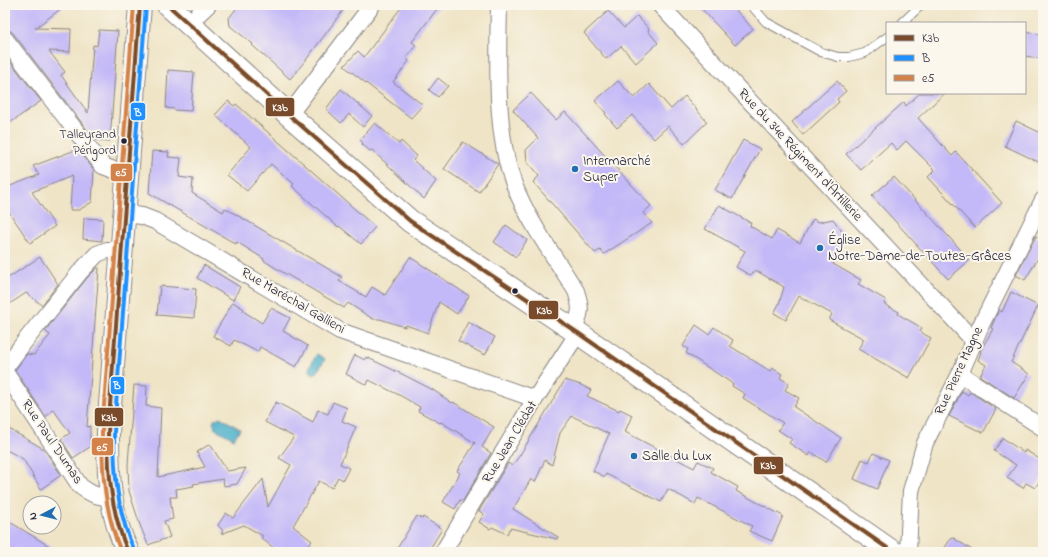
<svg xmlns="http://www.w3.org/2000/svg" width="1048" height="557" viewBox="0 0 1048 557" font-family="'Indie Flower',sans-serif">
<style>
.water{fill:#4bb0ca;stroke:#366982}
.building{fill:#c3b8f8}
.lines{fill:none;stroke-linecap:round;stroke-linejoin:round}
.lane-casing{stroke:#888380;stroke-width:10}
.street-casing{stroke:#888380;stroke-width:18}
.secondary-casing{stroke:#888380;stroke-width:24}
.lane{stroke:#fff;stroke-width:8}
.street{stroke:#fff;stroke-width:16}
.secondary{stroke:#fff;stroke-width:22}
.bus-1-casing{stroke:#fbf7ec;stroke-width:7}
.bus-2-casing{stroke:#fbf7ec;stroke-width:7}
.bus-3-casing{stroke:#fbf7ec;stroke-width:7}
.bus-1{stroke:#7a4b2a;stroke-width:4}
.bus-2{stroke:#1e90ff;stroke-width:4}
.bus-3{stroke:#d38249;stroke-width:4}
.bus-dot{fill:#22223b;stroke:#fbf7ec;stroke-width:1.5}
.poi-dot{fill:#1f6fb2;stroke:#fbf7ec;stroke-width:1.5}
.labels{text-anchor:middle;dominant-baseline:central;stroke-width:4;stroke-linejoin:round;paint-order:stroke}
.bus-label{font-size:13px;fill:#22223b;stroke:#fbf7ec;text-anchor:end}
.street-label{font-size:14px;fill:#22223b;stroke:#fbf7ec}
.poi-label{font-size:14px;fill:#22223b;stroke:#fbf7ec;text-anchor:start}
.line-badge{stroke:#fbf7ec;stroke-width:1.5}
.badge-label{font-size:11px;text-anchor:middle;font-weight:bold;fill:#fff}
</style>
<rect width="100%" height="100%" fill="#fbf7ec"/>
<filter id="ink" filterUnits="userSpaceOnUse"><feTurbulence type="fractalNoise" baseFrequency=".025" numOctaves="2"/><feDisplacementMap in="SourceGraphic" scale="8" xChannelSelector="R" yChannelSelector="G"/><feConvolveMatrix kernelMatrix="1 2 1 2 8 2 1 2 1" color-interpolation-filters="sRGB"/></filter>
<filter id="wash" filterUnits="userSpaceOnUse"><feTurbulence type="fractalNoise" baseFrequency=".012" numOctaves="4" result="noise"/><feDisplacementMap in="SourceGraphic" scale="16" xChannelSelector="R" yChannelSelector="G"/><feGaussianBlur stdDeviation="0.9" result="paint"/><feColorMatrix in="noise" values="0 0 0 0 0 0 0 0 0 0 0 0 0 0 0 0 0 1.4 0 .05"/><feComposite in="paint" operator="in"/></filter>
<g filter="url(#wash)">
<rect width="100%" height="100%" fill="#efe4c6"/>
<g class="water">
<path d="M 317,354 L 325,359 L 317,372 L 313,374 L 311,372 L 309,368 Z"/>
<path d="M 220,417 L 240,429 L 234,439 L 214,428 L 215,426 L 213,424 L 214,420 Z"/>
</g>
<g id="blocks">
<g class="building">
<path d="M 5,5 L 66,5 L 35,28 L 71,29 L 70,52 L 49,51 L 65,72 L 61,75 L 88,113 L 93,45 L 97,46 L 99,30 L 118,31 L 110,141 L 95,140 L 13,33 L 9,30 L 5,30 Z"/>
<path d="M 239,5 L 347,5 L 306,60 L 290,79 L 252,45 L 253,44 L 230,26 L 229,18 Z"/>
<path d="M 403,5 L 440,5 L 412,42 L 416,45 L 406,58 L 409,61 L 393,82 L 423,105 L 411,118 L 344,66 L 358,51 L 364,57 Z"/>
<path d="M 698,5 L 731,5 L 753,29 L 735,45 Z"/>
<path d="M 608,11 L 624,28 L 637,16 L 649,29 L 648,31 L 658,43 L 636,63 L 621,46 L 606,59 L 584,33 Z"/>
<path d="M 1025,32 L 1043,35 L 1043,59 L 1025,56 Z"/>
<path d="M 5,55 L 41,101 L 10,123 L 5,116 Z"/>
<path d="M 168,70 L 194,72 L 191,111 L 174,110 L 174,109 L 166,108 Z"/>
<path d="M 438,78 L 448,86 L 438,97 L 429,90 Z"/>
<path d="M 618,81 L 634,98 L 649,84 L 671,109 L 685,96 L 707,122 L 684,144 L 668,126 L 654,139 L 632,115 L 617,128 L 605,114 L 606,113 L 595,101 Z"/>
<path d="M 837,81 L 846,91 L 837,99 L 839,102 L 803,135 L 792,122 Z"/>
<path d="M 341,89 L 372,116 L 363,127 L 349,114 L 341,123 L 326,109 Z"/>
<path d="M 531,93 L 556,120 L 565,112 L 651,206 L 643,213 L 652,223 L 604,254 L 600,250 L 595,253 L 533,182 L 539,176 L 527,162 L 526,150 L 538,138 L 513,110 Z"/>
<path d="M 920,93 L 945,93 L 918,118 L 952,156 L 956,152 L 1002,203 L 975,228 L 928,177 L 935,170 L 906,141 L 897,150 L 891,143 L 861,170 L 846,154 L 904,102 L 906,106 Z"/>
<path d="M 228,101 L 234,106 L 236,104 L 375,227 L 361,244 L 339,226 L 338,227 L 292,186 L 294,184 L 271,164 L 247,191 L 227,175 L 251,147 L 215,115 Z"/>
<path d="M 1016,121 L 1043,134 L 1043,164 L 1005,146 Z"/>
<path d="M 375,123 L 399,144 L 401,141 L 417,156 L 413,160 L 436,181 L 424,199 L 372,150 L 370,151 L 362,144 L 363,143 L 360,140 Z"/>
<path d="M 743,140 L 760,149 L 732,199 L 715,190 Z"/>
<path d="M 463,142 L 498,164 L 479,192 L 444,169 Z"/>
<path d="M 78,149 L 94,170 L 92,202 L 79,210 L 70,210 L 72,176 L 32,192 L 55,226 L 30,243 L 5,206 L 5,188 L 39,175 L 33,166 Z"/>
<path d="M 152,151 L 169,152 L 168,157 L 181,158 L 179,177 L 193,179 L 192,193 L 223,212 L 225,208 L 271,235 L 342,277 L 339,281 L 366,297 L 372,287 L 385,295 L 410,257 L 469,296 L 457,314 L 439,302 L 428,333 L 406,325 L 405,327 L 380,319 L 373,319 L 348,303 L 344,308 L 279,270 L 263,260 L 264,259 L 237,242 L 236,244 L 149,193 Z"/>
<path d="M 894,177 L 970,260 L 948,279 L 872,196 Z"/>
<path d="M 719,205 L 751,223 L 750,226 L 772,239 L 777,230 L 800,243 L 813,219 L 819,222 L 833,219 L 847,238 L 833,264 L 861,280 L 858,284 L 886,300 L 884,304 L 899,312 L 898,314 L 922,328 L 920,332 L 931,338 L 909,378 L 858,349 L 864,339 L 829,320 L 832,314 L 799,296 L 786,320 L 774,313 L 779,304 L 784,287 L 755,270 L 751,276 L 736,267 L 745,251 L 705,229 Z"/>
<path d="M 84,218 L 103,219 L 102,241 L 83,239 Z"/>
<path d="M 506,225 L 527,240 L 516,257 L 494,242 Z"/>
<path d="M 1036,236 L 1043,242 L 1043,250 L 1025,280 L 1016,275 Z"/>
<path d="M 40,257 L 58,284 L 42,305 L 26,293 L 5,307 L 5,280 Z"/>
<path d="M 204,265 L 240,287 L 233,300 L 197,278 Z"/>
<path d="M 97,268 L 99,268 L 87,427 L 90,426 L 90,447 L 73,458 L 61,439 L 70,433 L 53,409 L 46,417 L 15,370 L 27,354 L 34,355 L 50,335 L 45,331 L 87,278 Z"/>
<path d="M 160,286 L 196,289 L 194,318 L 157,315 Z"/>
<path d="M 1011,292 L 1038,306 L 1011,362 L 1029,374 L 1014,398 L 980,376 L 986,365 L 978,360 L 981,352 L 980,352 L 983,346 L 993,329 L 991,328 L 999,310 L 1002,312 Z"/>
<path d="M 233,302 L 244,309 L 243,311 L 262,323 L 271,308 L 290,318 L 283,331 L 308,346 L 296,367 L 260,347 L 258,352 L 234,340 L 231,346 L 213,336 Z"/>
<path d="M 468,322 L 495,337 L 485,355 L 458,341 Z"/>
<path d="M 696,325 L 709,334 L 714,327 L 733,340 L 730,346 L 770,371 L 772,368 L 782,374 L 780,378 L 789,383 L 785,390 L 799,398 L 794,407 L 841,438 L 826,462 L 811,452 L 809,456 L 789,443 L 792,439 L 778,430 L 783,423 L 743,398 L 745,394 L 732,386 L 733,384 L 686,353 L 688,349 L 683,346 Z"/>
<path d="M 355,355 L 365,360 L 366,357 L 404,375 L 433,390 L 452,403 L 453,402 L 494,427 L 482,447 L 491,453 L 463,501 L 460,500 L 455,509 L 443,502 L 460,473 L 457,471 L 475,443 L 441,422 L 440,423 L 418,411 L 420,407 L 401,396 L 369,380 L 367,385 L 346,374 Z"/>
<path d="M 565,380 L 581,385 L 591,390 L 587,396 L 619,411 L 620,409 L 632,415 L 625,432 L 694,468 L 698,461 L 713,468 L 711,472 L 738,487 L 736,491 L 783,516 L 772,541 L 749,531 L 752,526 L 698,498 L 695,504 L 668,489 L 661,502 L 606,474 L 605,477 L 593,471 L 609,434 L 572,416 L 560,433 L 552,465 L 545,460 L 535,482 L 531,479 L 513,509 L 558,537 L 557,539 L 510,528 L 507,534 L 492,527 L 490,529 L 479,522 L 484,514 L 479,511 L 508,463 L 512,466 L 520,455 Z"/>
<path d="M 134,385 L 147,386 L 146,406 L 161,408 L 158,477 L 205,467 L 197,452 L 210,444 L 227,471 L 246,468 L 237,484 L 224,486 L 223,479 L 193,484 L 194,486 L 176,489 L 177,497 L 170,497 L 173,519 L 164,521 L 170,537 L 148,545 L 140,525 L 129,491 L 128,464 Z"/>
<path d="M 962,391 L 968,395 L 970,392 L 996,409 L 983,433 L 949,416 Z"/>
<path d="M 276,402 L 313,422 L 318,410 L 328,414 L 333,402 L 347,408 L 342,421 L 356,427 L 340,464 L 349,468 L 343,480 L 338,477 L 332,488 L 319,481 L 293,526 L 312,541 L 303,552 L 279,552 L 261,538 L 263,536 L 244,525 L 221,534 L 223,531 L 218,525 L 226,513 L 233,518 L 263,479 L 268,507 L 291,465 L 279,458 L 294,437 L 265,422 Z"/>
<path d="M 9,429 L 44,449 L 61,475 L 41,489 L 23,459 L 5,449 L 5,437 Z"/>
<path d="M 1003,438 L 1024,453 L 1025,450 L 1043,461 L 1043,476 L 1035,488 L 1026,483 L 1023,488 L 1007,478 L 1016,465 L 994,451 Z"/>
<path d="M 873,453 L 889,460 L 877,489 L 854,479 L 862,459 L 869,462 Z"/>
<path d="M 417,516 L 422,519 L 423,517 L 442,529 L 428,552 L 395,552 Z"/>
<path d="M 5,519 L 59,552 L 5,552 Z"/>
<path d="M 952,537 L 975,552 L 942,552 Z"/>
</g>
</g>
</g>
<g filter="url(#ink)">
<use href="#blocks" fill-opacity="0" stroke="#888380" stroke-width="1"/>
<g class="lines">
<g class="lane-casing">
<g id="lane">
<path d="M 751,5 L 766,22 L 821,52 L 838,57 L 849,57 L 865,53 L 887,37"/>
<path d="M 902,23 L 921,5"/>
</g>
</g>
<g class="street-casing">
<g id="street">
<path d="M 499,5 C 498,62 494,142 518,194 C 533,228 556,259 576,291 C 582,309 581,313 573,331"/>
<path d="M 660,5 L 974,341"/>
<path d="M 188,24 L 208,5"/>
<path d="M 5,39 L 103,166 L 117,171 L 128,172"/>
<path d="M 289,115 L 372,5"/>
<path d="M 125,214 L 142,216 L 155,221 L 340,331 L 535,399"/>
<path d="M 5,368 L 25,341 L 80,272 L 97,254 L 107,250 L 122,251"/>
<path d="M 5,372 L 80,486 C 91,494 97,497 110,497"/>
<path d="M 960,374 L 1043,428"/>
<path d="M 443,552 L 535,399 L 578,333"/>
<path d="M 908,552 L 911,491 L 925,443 L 960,374 L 981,325 L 1043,200"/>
</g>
</g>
<g class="secondary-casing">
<g id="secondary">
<path d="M 168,5 L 289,115 L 410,221 L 578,333 L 893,552"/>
<path d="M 128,552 C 109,513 108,475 108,432 L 140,5"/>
</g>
</g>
<use href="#lane" class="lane"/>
<use href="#street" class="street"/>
<use href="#secondary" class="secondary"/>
<g class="bus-1-casing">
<g id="bus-1">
<path d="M 168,5 L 289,115 L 410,221 L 578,333 L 893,552"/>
<path d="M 128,552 C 111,512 108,475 108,432 L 140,5"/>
</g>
</g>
<g class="bus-2-casing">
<path id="bus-2" d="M 134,550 C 117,511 114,473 114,432 L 146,5"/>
</g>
<g class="bus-3-casing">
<path id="bus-3" d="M 121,552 C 105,513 102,474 102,432 L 134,5"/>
</g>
<use href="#bus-1" class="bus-1"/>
<use href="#bus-2" class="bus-2"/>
<use href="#bus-3" class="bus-3"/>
</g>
</g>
<g class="bus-dot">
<circle cx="124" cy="141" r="3.5"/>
<circle cx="515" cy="291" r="3.5"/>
</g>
<g class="poi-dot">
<circle cx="575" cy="169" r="4"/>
<circle cx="820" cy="248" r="4"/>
<circle cx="634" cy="456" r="4"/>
</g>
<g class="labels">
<g class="bus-label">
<text x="116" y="134">Talleyrand<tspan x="116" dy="16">Périgord</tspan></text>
</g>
<g class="street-label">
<text transform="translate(800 155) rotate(47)">Rue du 34e Régiment d'Artillerie</text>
<text transform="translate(293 301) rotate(30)">Rue Maréchal Gallieni</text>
<text transform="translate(959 371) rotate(-65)">Rue Pierre Magne</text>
<text transform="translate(52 442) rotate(56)">Rue Paul Dumas</text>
<text transform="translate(510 442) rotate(-59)">Rue Jean Clédat</text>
</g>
<g class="poi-label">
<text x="583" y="161">Intermarché<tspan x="583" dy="16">Super</tspan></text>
<text x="828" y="240">Église<tspan x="828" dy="16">Notre-Dame-de-Toutes-Grâces</tspan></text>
<text x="642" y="456">Salle du Lux</text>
</g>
</g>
<g class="line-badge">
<rect x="265" y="97" width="30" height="20" rx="4" fill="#7a4b2a"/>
<rect x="130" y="102" width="16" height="19" rx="4" fill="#1e90ff"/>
<rect x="110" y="163" width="23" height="19" rx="4" fill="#d38249"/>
<rect x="528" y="300" width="31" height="20" rx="4" fill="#7a4b2a"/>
<rect x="110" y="376" width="15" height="19" rx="4" fill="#1e90ff"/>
<rect x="94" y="407" width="30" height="20" rx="4" fill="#7a4b2a"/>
<rect x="91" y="437" width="23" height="19" rx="4" fill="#d38249"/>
<rect x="753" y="456" width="31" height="19" rx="4" fill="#7a4b2a"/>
</g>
<g class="badge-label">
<text x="280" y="111">K3b</text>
<text x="138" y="116">B</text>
<text x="121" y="176">e5</text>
<text x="544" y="314">K3b</text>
<text x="117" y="389">B</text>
<text x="109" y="421">K3b</text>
<text x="102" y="451">e5</text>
<text x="768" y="469">K3b</text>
</g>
<rect width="1048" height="557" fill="none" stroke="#fbf7ec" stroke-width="20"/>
<rect x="886" y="22" width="140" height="72" fill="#fbf7ec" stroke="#a4a2a5"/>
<rect x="894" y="35" width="20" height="6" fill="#7a4b2a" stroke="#a4a2a5"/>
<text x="922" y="42" font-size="12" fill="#22223b">K3b</text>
<rect x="894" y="55" width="20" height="6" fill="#1e90ff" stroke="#a4a2a5"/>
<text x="922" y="62" font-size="12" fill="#22223b">B</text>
<rect x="894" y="75" width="20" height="6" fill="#d38249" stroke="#a4a2a5"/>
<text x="922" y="82" font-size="12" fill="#22223b">e5</text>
<g transform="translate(42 515) rotate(263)"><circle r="19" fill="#fbf7ec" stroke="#a4a2a5"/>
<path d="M0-3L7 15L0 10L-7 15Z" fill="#1f6fb2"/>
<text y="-6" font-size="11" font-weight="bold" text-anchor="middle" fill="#22223b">N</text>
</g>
</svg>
